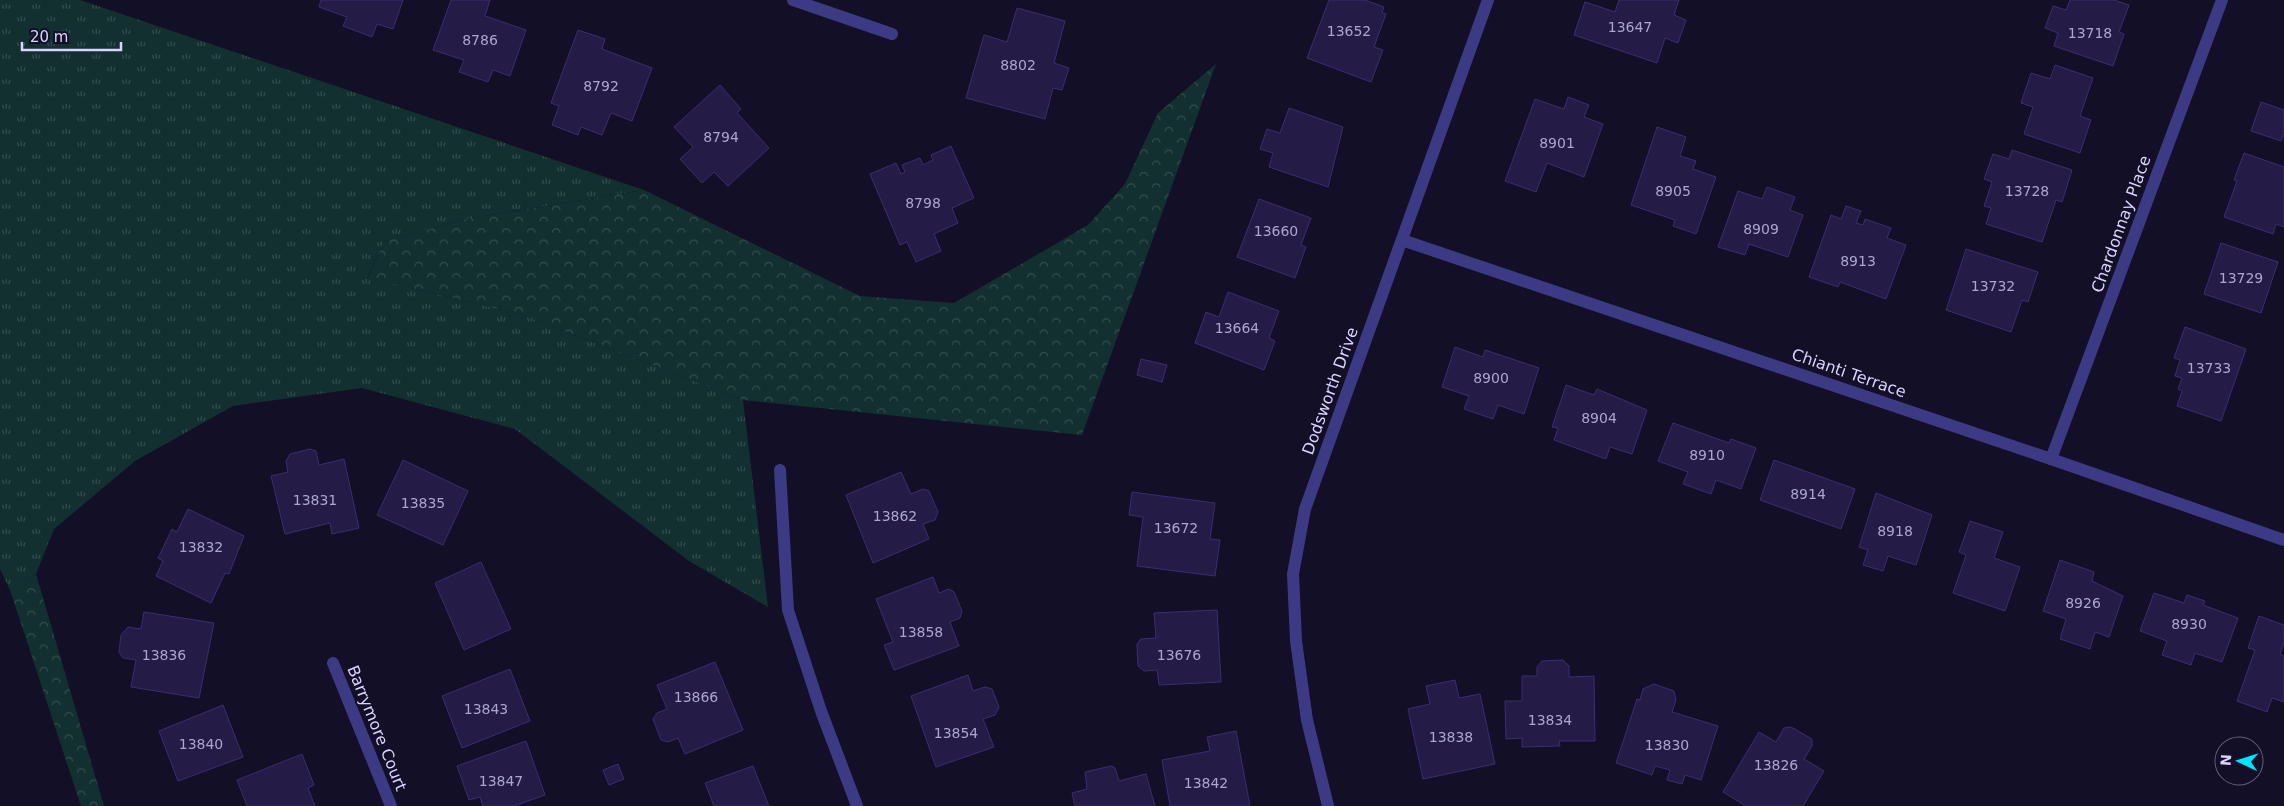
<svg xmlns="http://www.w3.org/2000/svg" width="2284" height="806" viewBox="0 0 2284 806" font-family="'DejaVu Sans',sans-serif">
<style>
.grass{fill:url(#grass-tufts)}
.forest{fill:url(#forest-crowns)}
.building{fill:#241b47;stroke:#3b2d73}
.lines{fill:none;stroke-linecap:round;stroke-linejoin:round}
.minor{stroke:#3d3a85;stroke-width:12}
.labels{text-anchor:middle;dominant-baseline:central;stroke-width:4;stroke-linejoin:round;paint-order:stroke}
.number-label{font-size:14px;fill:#aca6d1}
.street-label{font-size:16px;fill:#d9d4ff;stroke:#130f26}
</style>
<defs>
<pattern id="grass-tufts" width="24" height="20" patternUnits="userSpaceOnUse" patternTransform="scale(1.25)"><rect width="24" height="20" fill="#12302f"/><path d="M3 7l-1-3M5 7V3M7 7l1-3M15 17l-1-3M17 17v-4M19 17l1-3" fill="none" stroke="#344d4e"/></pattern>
<pattern id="forest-crowns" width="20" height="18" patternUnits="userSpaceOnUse" patternTransform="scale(1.25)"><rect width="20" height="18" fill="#12302f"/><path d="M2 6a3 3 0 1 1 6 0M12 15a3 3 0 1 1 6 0" fill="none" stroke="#344d4e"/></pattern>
</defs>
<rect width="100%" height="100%" fill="#130f26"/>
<path class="grass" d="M 0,0 L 80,0 L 644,190 L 466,219 L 384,241 L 367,279 L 420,290 L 522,315 L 743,400 L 768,607 L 689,561 L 515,429 L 362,388 L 233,406 L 135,461 L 54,529 L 36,574 L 10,590 L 0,569 Z"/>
<g class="forest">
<path d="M 1216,64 L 1082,435 L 743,400 L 522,315 L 420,290 L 367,280 L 384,241 L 466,219 L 644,190 L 860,296 L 954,303 L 1088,225 L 1125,184 L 1158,113 Z"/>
<path d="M 36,574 L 104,806 L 81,806 L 10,590 Z"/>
</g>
<g class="building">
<path d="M 321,0 L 403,0 L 393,29 L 377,24 L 372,37 L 343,26 L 347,17 L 319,7 Z"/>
<path d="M 451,0 L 490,0 L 485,16 L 526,30 L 510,76 L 493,70 L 488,82 L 459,72 L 464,60 L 433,50 Z"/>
<path d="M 1329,0 L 1365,0 L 1384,7 L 1382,13 L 1386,14 L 1374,47 L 1383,50 L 1371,82 L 1307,58 Z"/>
<path d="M 1619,0 L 1679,0 L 1674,15 L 1686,20 L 1678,43 L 1665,38 L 1657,63 L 1574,35 L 1585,2 L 1615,12 Z"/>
<path d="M 2070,0 L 2114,0 L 2129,5 L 2119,32 L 2124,34 L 2113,66 L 2054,46 L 2058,33 L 2045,28 L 2053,6 L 2066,10 Z"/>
<path d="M 1017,8 L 1065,21 L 1054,63 L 1069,68 L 1062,90 L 1053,88 L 1045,119 L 966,98 L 984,35 L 1007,42 Z"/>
<path d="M 578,30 L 605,39 L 602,49 L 652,68 L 632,121 L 611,113 L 602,135 L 581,127 L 578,135 L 552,125 L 559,106 L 551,103 Z"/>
<path d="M 2055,65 L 2093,78 L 2080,116 L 2091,120 L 2080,153 L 2024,134 L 2033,107 L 2021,103 L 2031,73 L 2050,79 Z"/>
<path d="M 720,85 L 741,109 L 737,113 L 769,148 L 728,186 L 714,172 L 702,183 L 680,159 L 693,147 L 674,127 Z"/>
<path d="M 1568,97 L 1589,105 L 1584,117 L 1603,124 L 1584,177 L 1547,163 L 1536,192 L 1505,181 L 1535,99 L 1564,109 Z"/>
<path d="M 2261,102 L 2284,110 L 2284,133 L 2281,141 L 2251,131 Z"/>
<path d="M 1289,108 L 1343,127 L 1328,187 L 1269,167 L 1273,153 L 1260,149 L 1267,129 L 1280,133 Z"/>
<path d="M 1657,127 L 1686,137 L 1680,156 L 1696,161 L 1693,169 L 1716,177 L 1696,234 L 1673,226 L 1675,220 L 1631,205 Z"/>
<path d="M 951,146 L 974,198 L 952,208 L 958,223 L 934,234 L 941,251 L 916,262 L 907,242 L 900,245 L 870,174 L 896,163 L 901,174 L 905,172 L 902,165 L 920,158 L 923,165 L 933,160 L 931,155 Z"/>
<path d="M 2012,150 L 2072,170 L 2062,202 L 2056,200 L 2042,242 L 1986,224 L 1991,208 L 1984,206 L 1992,182 L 1984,179 L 1993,154 L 2009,159 Z"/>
<path d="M 2244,153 L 2284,167 L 2284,227 L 2276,224 L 2273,234 L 2224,217 L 2237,181 L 2234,180 Z"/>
<path d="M 1767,187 L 1795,197 L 1790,210 L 1803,215 L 1788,257 L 1749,244 L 1745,255 L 1718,247 L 1738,191 L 1762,199 Z"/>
<path d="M 1259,199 L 1311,218 L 1301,245 L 1306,247 L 1295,278 L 1237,257 Z"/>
<path d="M 1846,206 L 1861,211 L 1856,223 L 1863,225 L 1865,219 L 1891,228 L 1887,238 L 1906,245 L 1886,299 L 1840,282 L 1838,287 L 1809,277 L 1831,215 L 1841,219 Z"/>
<path d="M 2221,243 L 2278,262 L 2261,313 L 2204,294 Z"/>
<path d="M 1966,249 L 2038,272 L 2028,302 L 2022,300 L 2011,332 L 1946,310 Z"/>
<path d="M 1228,292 L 1279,311 L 1269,338 L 1275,341 L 1264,370 L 1195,343 L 1206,312 L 1219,317 Z"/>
<path d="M 2185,327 L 2246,349 L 2221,421 L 2177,406 L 2182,391 L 2178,389 L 2182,378 L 2175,376 L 2180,360 L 2174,358 Z"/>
<path d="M 1455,347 L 1483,357 L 1485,350 L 1539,368 L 1524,414 L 1498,405 L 1493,419 L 1464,409 L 1469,396 L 1442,387 Z"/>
<path d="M 1141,359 L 1167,365 L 1162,382 L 1137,375 Z"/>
<path d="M 1566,385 L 1594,395 L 1597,389 L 1647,410 L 1632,454 L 1610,447 L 1606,459 L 1554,440 L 1558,428 L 1552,427 Z"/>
<path d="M 1673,423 L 1729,443 L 1731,439 L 1756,448 L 1741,489 L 1716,480 L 1711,494 L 1683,484 L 1688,472 L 1658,461 Z"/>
<path d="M 310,449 L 316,451 L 319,465 L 344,459 L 359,528 L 332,534 L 330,523 L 285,534 L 271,476 L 288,472 L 286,461 L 290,454 Z"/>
<path d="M 403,460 L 468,491 L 443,545 L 377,515 Z"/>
<path d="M 1774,460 L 1855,489 L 1841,529 L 1760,500 Z"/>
<path d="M 901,472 L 911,494 L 923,489 L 929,491 L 938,512 L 935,520 L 923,524 L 929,539 L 873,563 L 846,495 Z"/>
<path d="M 1132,492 L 1215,503 L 1210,539 L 1220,540 L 1215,576 L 1137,566 L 1143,517 L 1129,515 Z"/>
<path d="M 1876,493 L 1932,515 L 1916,565 L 1888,556 L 1883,571 L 1863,565 L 1868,550 L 1859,547 Z"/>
<path d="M 188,509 L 244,536 L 229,574 L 225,573 L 211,603 L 156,576 L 163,561 L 158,558 L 172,529 L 177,532 Z"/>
<path d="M 1970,521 L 2003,532 L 1994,558 L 2020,567 L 2005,611 L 1953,593 L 1966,555 L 1959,552 Z"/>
<path d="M 2060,560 L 2094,572 L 2092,581 L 2123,596 L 2109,637 L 2095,632 L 2090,649 L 2060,639 L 2066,619 L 2043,611 Z"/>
<path d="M 481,562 L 511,629 L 464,650 L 435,583 Z"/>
<path d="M 933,577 L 939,593 L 949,589 L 954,592 L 962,611 L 960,618 L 950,622 L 959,646 L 894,670 L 884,645 L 893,642 L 876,599 Z"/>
<path d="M 2154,593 L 2184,603 L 2187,595 L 2205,601 L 2203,605 L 2238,618 L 2222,662 L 2195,653 L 2191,665 L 2162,655 L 2167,641 L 2140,631 Z"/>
<path d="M 1217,610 L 1221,682 L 1159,685 L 1157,670 L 1144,671 L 1138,666 L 1137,644 L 1141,639 L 1156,638 L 1154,613 Z"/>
<path d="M 144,612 L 214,623 L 199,698 L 131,687 L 136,660 L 123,658 L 119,652 L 121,635 L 128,627 L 141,629 Z"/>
<path d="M 2259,616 L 2284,625 L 2284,642 L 2280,654 L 2284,656 L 2284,702 L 2272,698 L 2267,712 L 2237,701 L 2255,650 L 2248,648 Z"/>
<path d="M 1563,660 L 1569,666 L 1569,677 L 1594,676 L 1595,741 L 1559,741 L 1560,746 L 1522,747 L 1522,738 L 1506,739 L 1505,701 L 1522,701 L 1522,676 L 1537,676 L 1537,667 L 1542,661 Z"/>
<path d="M 715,662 L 743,730 L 685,754 L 678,738 L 668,742 L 661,740 L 653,719 L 657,713 L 667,709 L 657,685 Z"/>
<path d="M 510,669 L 530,721 L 462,748 L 442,696 Z"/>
<path d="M 968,675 L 973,691 L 985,687 L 992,689 L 999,707 L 995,715 L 983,719 L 994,747 L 936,767 L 911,696 Z"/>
<path d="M 1455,680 L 1459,698 L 1480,694 L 1495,764 L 1423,779 L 1408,709 L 1430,704 L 1426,686 Z"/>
<path d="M 1654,684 L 1674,691 L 1676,700 L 1672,712 L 1718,726 L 1701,780 L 1685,775 L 1682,784 L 1667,780 L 1670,770 L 1655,766 L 1652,775 L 1616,763 L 1637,699 L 1640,700 L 1643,689 Z"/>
<path d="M 223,705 L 243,757 L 178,781 L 159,731 Z"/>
<path d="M 1791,727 L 1812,739 L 1812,746 L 1804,759 L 1824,771 L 1803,806 L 1746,806 L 1723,792 L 1759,732 L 1776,742 L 1784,728 Z"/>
<path d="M 1236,731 L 1250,806 L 1170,806 L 1162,760 L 1210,751 L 1207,737 Z"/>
<path d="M 526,741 L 545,795 L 514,806 L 483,806 L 480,797 L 469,800 L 457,766 Z"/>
<path d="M 302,754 L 314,785 L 308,788 L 315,806 L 247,806 L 237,780 Z"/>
<path d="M 618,764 L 624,779 L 609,785 L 603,770 Z"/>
<path d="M 753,766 L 769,806 L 714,806 L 705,783 Z"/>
<path d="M 1111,766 L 1115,768 L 1119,781 L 1146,774 L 1155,806 L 1075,806 L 1072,793 L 1087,789 L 1085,772 Z"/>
</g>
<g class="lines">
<g class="minor">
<path d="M 793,0 L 892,34"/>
<path d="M 1402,240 L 2051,459 L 2284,540"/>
<path d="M 2051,459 L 2222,0"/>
<path d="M 780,470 L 788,610 L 821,711 L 857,806"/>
<path d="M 333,663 L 391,806"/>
<path d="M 1328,806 L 1307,720 L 1296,641 L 1293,574 L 1305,509 L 1488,0"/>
</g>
</g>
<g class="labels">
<g class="number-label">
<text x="1630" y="27">13647</text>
<text x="1349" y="31">13652</text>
<text x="2090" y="33">13718</text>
<text x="480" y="40">8786</text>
<text x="1018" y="65">8802</text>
<text x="601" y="86">8792</text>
<text x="721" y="137">8794</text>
<text x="1557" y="143">8901</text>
<text x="1673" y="191">8905</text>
<text x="2027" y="191">13728</text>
<text x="923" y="203">8798</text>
<text x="1761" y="229">8909</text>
<text x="1276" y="231">13660</text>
<text x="1858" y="261">8913</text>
<text x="2241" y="278">13729</text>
<text x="1993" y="286">13732</text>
<text x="1237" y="328">13664</text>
<text x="2209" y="368">13733</text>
<text x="1491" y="378">8900</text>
<text x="1599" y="418">8904</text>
<text x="1707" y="455">8910</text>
<text x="1808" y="494">8914</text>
<text x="315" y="500">13831</text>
<text x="423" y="503">13835</text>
<text x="895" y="516">13862</text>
<text x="1176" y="528">13672</text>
<text x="1895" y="531">8918</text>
<text x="201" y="547">13832</text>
<text x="2083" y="603">8926</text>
<text x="2189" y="624">8930</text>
<text x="921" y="632">13858</text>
<text x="164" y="655">13836</text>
<text x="1179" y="655">13676</text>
<text x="696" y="697">13866</text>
<text x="486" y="709">13843</text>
<text x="1550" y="720">13834</text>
<text x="956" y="733">13854</text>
<text x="1451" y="737">13838</text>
<text x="201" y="744">13840</text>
<text x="1667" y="745">13830</text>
<text x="1776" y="765">13826</text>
<text x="501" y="781">13847</text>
<text x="1206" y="783">13842</text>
</g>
<g class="street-label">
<text transform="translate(2121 224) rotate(-70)">Chardonnay Place</text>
<text transform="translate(1849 373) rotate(19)">Chianti Terrace</text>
<text transform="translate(1330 391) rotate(-70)">Dodsworth Drive</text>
<text transform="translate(377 728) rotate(68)">Barrymore Court</text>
</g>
</g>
<g transform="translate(2239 761) rotate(274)"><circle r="24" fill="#130f26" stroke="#625e7d"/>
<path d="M0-4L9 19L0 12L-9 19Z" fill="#00e5ff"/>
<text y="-8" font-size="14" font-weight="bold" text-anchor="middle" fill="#d9d4ff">N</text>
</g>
<path d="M22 42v8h99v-8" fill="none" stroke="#d9d4ff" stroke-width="2.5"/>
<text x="30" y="42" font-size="15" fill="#d9d4ff" stroke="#130f26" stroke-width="4" paint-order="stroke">20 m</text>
</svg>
